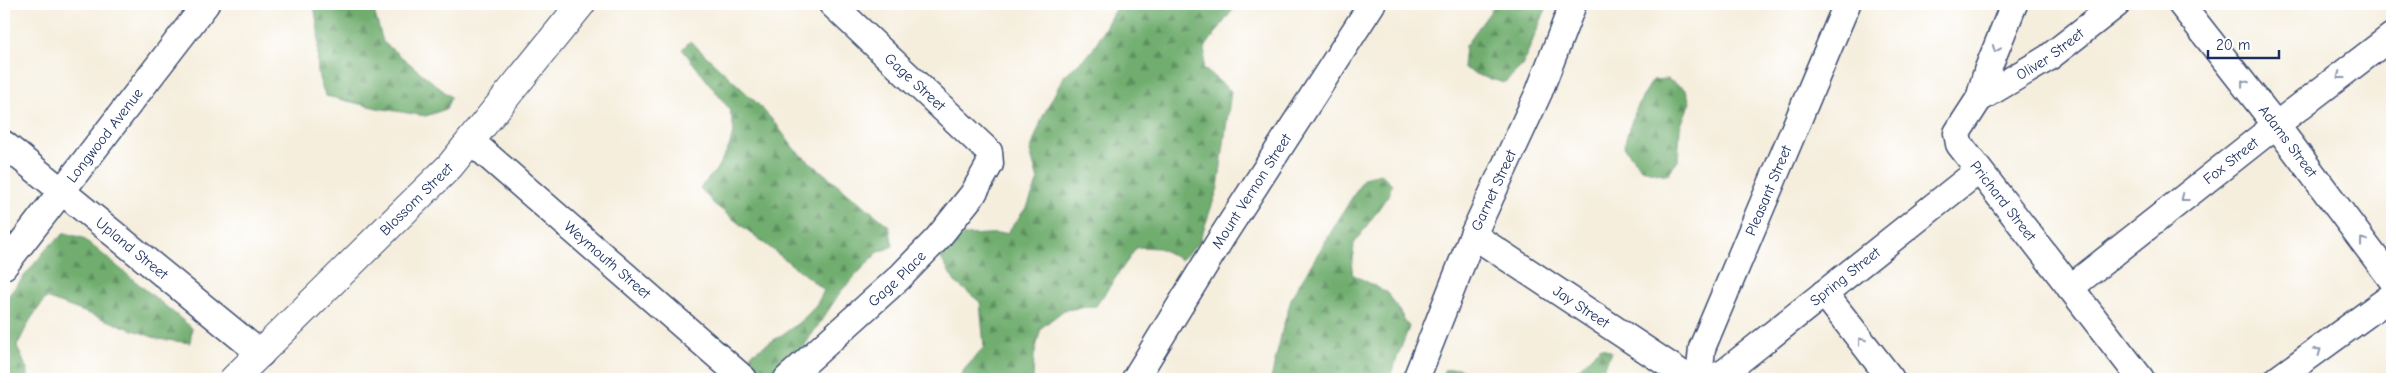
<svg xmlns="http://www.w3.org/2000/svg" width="2396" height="383" viewBox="0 0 2396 383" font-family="'Comic Neue',sans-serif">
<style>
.forest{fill:url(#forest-firs);stroke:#466e66}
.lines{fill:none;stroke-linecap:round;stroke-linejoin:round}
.minor-casing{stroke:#3c4c71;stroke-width:29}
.tertiary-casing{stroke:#3c4c71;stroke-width:30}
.minor{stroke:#fff;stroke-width:26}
.tertiary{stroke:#fff;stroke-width:28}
.oneway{stroke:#8d97ae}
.labels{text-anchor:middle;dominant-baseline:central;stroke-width:4;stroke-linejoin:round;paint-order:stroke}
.street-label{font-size:15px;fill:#1b2f5e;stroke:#fff}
</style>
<defs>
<pattern id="forest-firs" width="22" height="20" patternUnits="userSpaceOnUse" patternTransform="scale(1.25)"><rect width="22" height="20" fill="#70ad6e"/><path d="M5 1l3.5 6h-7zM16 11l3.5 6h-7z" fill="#5b8d5e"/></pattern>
</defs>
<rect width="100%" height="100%" fill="#fff"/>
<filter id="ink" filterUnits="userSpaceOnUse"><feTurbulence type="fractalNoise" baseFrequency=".02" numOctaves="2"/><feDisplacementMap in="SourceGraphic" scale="10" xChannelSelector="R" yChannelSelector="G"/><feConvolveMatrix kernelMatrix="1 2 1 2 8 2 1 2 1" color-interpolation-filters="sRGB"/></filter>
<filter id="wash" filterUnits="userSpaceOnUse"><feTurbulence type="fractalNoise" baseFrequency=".0096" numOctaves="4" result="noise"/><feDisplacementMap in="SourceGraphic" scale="20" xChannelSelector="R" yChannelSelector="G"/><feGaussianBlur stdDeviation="1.12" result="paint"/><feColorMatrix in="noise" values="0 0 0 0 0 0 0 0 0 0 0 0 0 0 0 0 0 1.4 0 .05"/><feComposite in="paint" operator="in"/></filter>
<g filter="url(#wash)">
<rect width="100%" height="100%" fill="#f5eedd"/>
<g class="forest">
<path d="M 314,4 L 377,4 L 375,14 L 383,42 L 451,97 L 446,109 L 426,116 L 377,108 L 326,96 C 312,69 320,58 318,31 C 317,22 315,13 314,4 Z"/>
<path d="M 1118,4 L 1237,4 L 1206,46 L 1203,68 L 1231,91 L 1218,188 L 1199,243 L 1181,260 L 1159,248 L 1137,247 L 1096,306 L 1064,310 L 1041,328 L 1034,356 L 1033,379 L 962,379 L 963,371 L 984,347 L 980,302 L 955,282 L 940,257 L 946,239 L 968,235 L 1007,233 L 1028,205 L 1038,180 L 1030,151 L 1043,116 L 1064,76 L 1092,51 Z"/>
<path d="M 1496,4 L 1548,4 L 1522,66 L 1504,83 L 1478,75 L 1463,67 L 1465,46 Z"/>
<path d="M 690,41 L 756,102 L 776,124 L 795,150 L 889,226 L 893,246 L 877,253 L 842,290 L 798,355 L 773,371 L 749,364 L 751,354 C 777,337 812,321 824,290 L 714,204 L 700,188 L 716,170 L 729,147 L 734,130 L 730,110 L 682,49 Z"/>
<path d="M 1667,79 L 1686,90 L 1690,102 L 1680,128 L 1678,161 L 1667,175 L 1641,169 L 1624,147 C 1631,119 1637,104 1653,80 Z"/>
<path d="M 1380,173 L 1392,184 L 1389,194 L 1354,244 L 1352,274 L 1388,293 L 1409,327 L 1389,379 L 1271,379 L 1283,327 L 1292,296 L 1364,178 Z"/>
<path d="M 65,233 L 83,238 L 192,328 L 190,343 L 158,339 L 46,298 L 30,320 L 17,346 L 28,372 L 28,379 L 4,379 L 4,301 L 48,247 Z"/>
<path d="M 1601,347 L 1612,352 L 1601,372 L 1593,379 L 1568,379 Z"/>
<path d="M 1458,368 L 1479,379 L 1440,379 L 1445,370 Z"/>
</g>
</g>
<g filter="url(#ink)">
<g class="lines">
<g class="minor-casing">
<g id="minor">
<path id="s1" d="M 2014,4 L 1987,71 L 1979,99 L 1957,133 L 1959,144 L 2141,379"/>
<path id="s2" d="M 2181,4 L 2276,125 L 2392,280"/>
<path id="s3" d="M 1979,99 L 2048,58 L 2117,4"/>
<path id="s4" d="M 471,141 L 744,379"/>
<path id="s5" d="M 4,144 L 261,354"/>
<path id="s6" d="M 1473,235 L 1690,379"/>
<path id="s7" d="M 4,266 L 206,4"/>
<path id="s8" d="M 2070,288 L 2276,125 L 2392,36"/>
<path d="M 1824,293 L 1891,379"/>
<path id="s9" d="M 787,379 L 900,277 L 937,239 L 973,194 L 990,164 L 989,152 L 832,4"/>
<path id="s10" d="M 1135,379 L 1222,237 L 1372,4"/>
<path id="s11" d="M 1416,379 L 1473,235 L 1539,92 L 1573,4"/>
<path id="s12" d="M 1699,379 L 1702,348 L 1847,4"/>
<path id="s13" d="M 1711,379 L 1725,372 L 1978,171"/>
<path d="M 2278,379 L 2392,296"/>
</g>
</g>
<g class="tertiary-casing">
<g id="tertiary">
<path id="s14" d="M 234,379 L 450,166 L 581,4"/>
</g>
</g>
<use href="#minor" class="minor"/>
<use href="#tertiary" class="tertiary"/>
</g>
<defs><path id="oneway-chevron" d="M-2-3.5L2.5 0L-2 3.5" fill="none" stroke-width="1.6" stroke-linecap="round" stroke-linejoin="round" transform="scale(1.25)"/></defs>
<g class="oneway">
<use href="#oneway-chevron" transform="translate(1996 49) rotate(112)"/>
<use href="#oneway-chevron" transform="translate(2340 76) rotate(143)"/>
<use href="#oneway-chevron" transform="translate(2244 83) rotate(-128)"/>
<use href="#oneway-chevron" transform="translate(2184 198) rotate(142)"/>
<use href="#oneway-chevron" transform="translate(2363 241) rotate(-127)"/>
<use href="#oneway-chevron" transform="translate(1861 341) rotate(-128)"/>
<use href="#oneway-chevron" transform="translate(2318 351) rotate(-36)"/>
</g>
</g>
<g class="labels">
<g class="street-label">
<text stroke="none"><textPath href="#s3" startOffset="84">Oliver Street</textPath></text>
<text transform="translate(915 82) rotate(43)">Gage Street</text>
<text stroke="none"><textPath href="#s7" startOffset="165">Longwood Avenue</textPath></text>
<text stroke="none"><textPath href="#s2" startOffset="174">Adams Street</textPath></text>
<text stroke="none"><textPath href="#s8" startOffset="205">Fox Street</textPath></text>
<text stroke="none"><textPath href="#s10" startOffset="221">Mount Vernon Street</textPath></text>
<text stroke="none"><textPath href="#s12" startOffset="202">Pleasant Street</textPath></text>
<text stroke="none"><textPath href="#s11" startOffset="204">Garnet Street</textPath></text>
<text stroke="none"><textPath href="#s14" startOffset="256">Blossom Street</textPath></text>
<text stroke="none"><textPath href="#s1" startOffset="225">Prichard Street</textPath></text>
<text stroke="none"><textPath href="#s5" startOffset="165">Upland Street</textPath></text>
<text stroke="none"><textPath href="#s4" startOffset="181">Weymouth Street</textPath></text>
<text stroke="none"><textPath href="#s13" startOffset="169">Spring Street</textPath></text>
<text stroke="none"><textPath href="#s9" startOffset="149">Gage Place</textPath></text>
<text stroke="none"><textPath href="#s6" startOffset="130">Jay Street</textPath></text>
</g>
</g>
<rect width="2396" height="383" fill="none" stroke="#fff" stroke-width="20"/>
<path d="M2208 50v8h71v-8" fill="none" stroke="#1b2f5e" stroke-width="2.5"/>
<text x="2216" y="50" font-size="15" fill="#1b2f5e" stroke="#ffffff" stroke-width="4" paint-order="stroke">20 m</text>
</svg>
